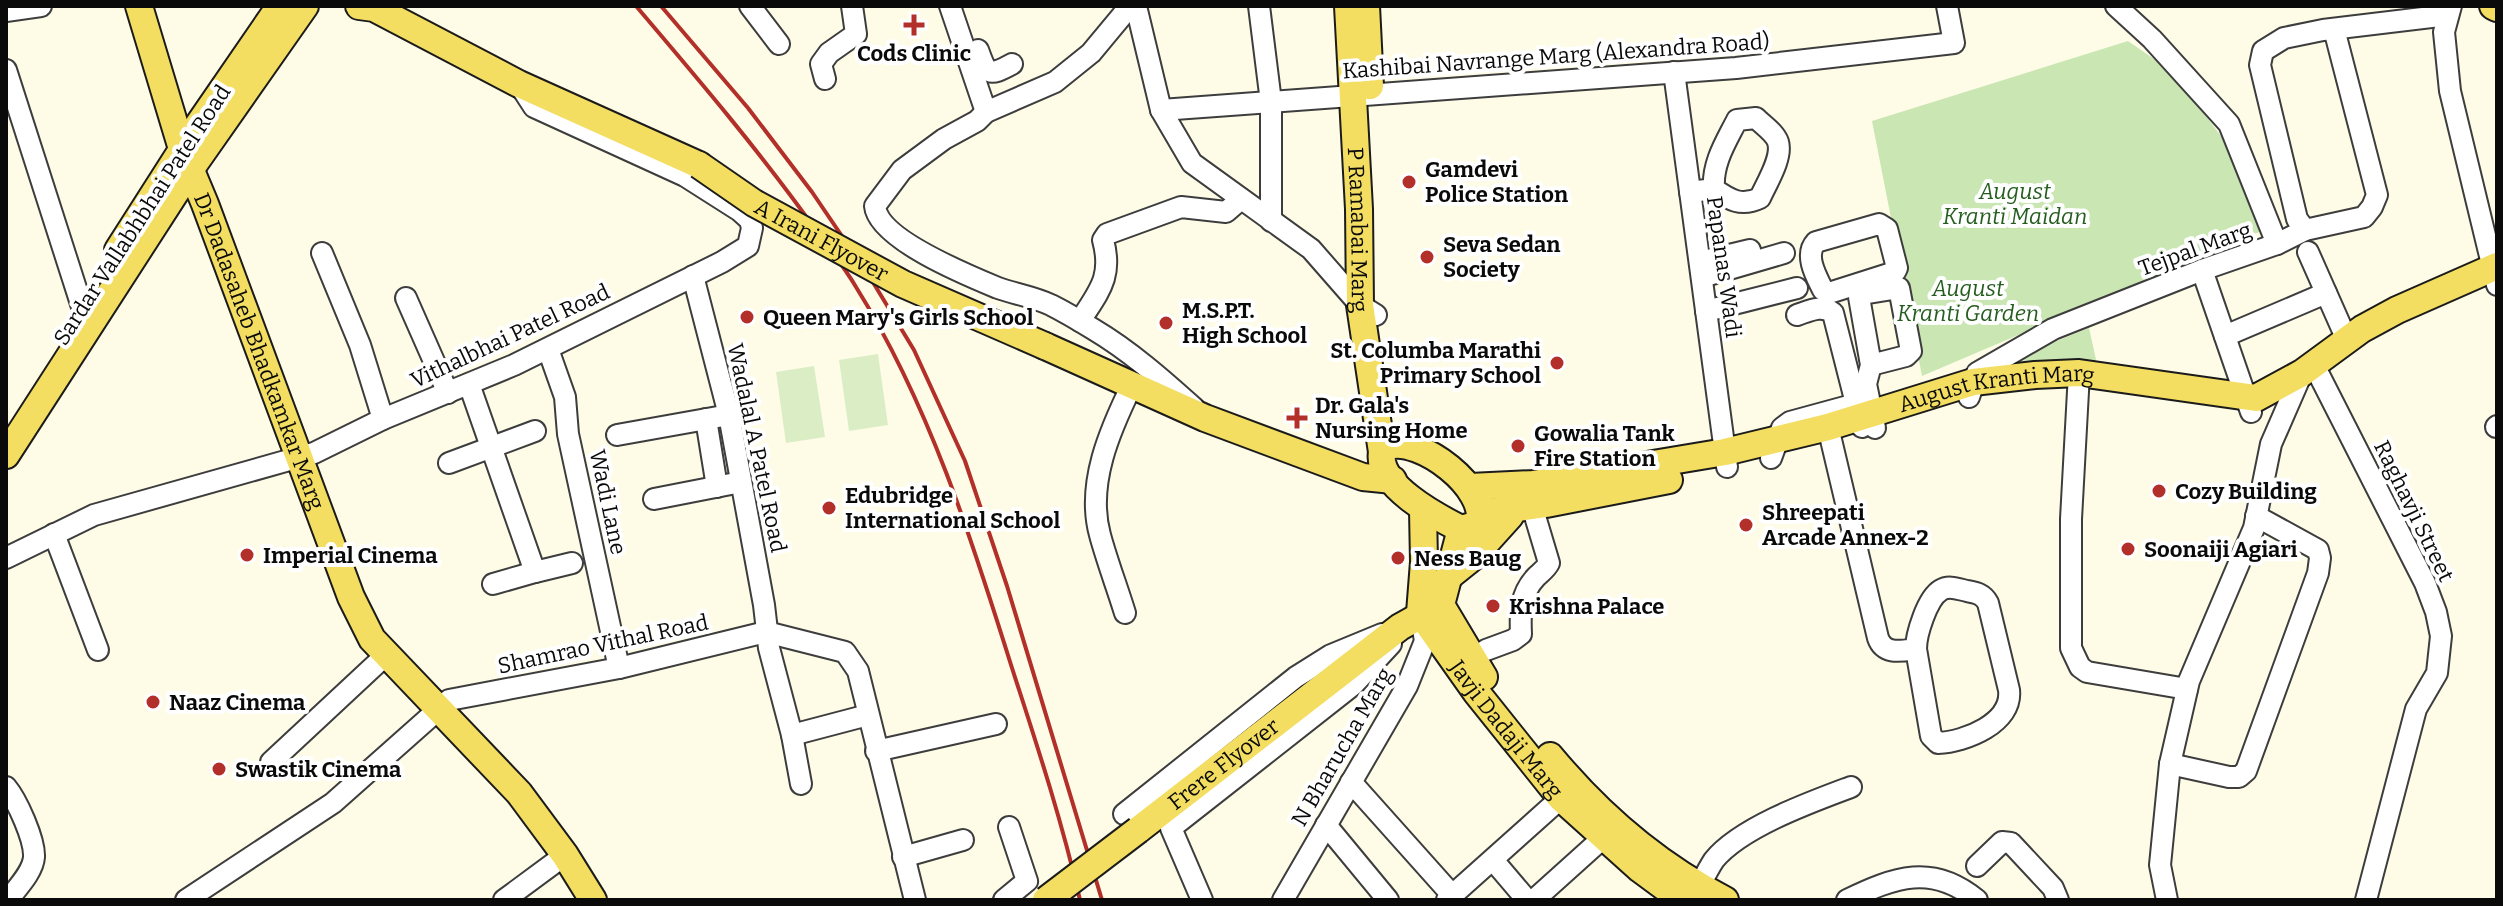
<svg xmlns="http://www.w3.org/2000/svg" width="2503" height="906" viewBox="0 0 2503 906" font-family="Bitter,serif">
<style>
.green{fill:#c9e6b3}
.pitch{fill:#dbedc5}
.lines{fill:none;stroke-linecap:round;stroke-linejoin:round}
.minor-casing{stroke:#3d3d3d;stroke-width:24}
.major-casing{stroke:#1b1b1b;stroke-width:30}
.minor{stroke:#fff;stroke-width:20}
.major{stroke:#f3de62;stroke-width:26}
.rail{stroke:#b23029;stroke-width:4}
.major-bridge-casing{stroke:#1b1b1b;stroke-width:30;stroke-linecap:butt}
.major-bridge{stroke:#f3de62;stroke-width:26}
.poi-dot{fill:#b23029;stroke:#fff;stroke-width:3}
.labels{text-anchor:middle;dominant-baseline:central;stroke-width:8;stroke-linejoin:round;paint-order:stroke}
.poi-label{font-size:22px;font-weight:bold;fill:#0a0a0a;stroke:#fff;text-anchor:start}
.street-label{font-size:22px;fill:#0a0a0a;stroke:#fff}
.park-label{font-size:22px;font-style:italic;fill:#255d1e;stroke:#fff}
</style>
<rect width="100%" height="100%" fill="#fefce7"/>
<g class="green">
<path d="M 2128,41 L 2174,73 L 2226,143 L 2243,189 L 2264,230 L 1922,376 L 1872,121 Z"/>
<path d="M 2089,328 L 2097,364 L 2010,360 Z"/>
</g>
<g class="pitch">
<path d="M 878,354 L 888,425 L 849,431 L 839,360 Z"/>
<path d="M 814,366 L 825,437 L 786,443 L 776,372 Z"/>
</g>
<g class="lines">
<g class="minor-casing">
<g id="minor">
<path d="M 750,6 L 779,44"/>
<path d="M 950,6 L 986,112"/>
<path d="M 1130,6 L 1091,53 L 1055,82 L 986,112 L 977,121 L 944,139 L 902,170 L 875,206 C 878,239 969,276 998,288 C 1015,294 1034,297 1051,305 C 1065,312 1080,321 1093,329 C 1130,351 1163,380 1194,408"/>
<path d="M 1136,6 L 1161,110 L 1192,163 L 1311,249 L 1360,305 L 1376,315"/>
<path d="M 1259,6 L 1271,102 L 1271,221"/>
<path d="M 2116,6 L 2152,39 L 2229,124 L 2277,244"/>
<path d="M 2451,6 L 2444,32 L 2450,91 L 2497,285"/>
<path d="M 6,11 L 41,6"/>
<path d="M 978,50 C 987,75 988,77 1012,64"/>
<path d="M 6,70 L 82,307"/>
<path d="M 1674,72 L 1727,467"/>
<path d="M 825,79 L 821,64 L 829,53 L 856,34 L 852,6"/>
<path d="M 1161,110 L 1736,68 L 1954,43 L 1947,6"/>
<path d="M 1690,192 L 1714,189 C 1730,200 1741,207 1760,198 C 1766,184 1783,158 1778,142 C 1775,133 1763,125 1756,118 L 1737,120 C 1726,142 1712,163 1714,189"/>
<path d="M 1879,224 L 1887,229 L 1897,268 L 1895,272 L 1829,293 L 1823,290 C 1816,276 1804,255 1816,242 Z"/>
<path d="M 2305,230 L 2297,219 L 2260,65 L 2263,51 L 2284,38 L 2323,30 L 2448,15"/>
<path d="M 2308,252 L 2347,340"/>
<path d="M 322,253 L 360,345 L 383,419"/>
<path d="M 1700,262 L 1750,250"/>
<path d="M 2202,270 L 2251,412"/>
<path d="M 693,276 L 729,415 L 764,605 L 769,648 L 792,735 L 801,784"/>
<path d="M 1702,277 L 1784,253"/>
<path d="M 406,298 L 448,393"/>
<path d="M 1706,311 L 1797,288"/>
<path d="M 1797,315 C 1809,311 1822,304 1833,313 L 1862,427"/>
<path d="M 1080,321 C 1099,291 1113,277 1103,240 L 1107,234 L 1181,207 L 1226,212 L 1241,199"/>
<path d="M 2225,336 L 2326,293"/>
<path d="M 548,349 L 565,397 L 568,434 L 619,668"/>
<path d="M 1871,365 L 1906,356 L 1911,351 L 1899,288 L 1862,294 L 1859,297 L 1871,365 L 1866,384 L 1875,428"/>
<path d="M 2314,365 L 2425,583 L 2436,612 L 2441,636 L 2437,673 L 2416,709 L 2366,900"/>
<path d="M 2079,373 L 2071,519 L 2071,648 L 2080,667 L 2087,672 L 2187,689"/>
<path d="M 469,384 L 535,572 L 572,563"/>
<path d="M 1969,397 L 1977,373 L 2053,329 L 2202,270 L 2277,244 L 2305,230 L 2364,217 L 2372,207 L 2377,195 L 2334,29"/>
<path d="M 706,419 L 717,487"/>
<path d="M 1828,427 L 1878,638 C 1884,655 1901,651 1916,649 L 1931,736 L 1938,743 C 1965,742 2013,723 2009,690 L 1988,603 C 1983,594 1977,593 1967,591 C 1958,589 1949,585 1941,590 C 1927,598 1916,635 1916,649"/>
<path d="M 2496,427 L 2497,426"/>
<path d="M 617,435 L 729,415"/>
<path d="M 1771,458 L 1782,428 L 1790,422 L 1856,404"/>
<path d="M 449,463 L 535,431"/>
<path d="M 654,499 L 741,482"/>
<path d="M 54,534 L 98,650"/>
<path d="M 6,558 L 94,515 L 314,453 L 383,419 L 514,365 L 722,262 L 748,246 L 752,228 L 750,220 L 740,211 L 685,176 L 534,107 L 519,84"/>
<path d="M 493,584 L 535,572"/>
<path d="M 1125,613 C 1117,587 1107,561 1100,535 C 1086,484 1110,430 1132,385"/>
<path d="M 1486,650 L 1513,640 L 1521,634 C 1520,613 1520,594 1536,577 C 1541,572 1546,569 1549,563 L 1532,506"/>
<path d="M 792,735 L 868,715"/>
<path d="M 876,751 L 996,724"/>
<path d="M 271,762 L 387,654"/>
<path d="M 2170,764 L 2229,777 L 2239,777 L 2246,771 L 2318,573 L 2320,558 L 2318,550 L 2256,516"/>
<path d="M 1351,782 L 1452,895"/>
<path d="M 6,787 C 17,800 35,840 34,857 C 33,872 17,888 8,900"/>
<path d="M 1124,814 L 1296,677 L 1331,655 L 1382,634"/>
<path d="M 1326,825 L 1388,900"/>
<path d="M 903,857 L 963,840"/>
<path d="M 1493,860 L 1527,900"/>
<path d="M 1977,866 L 2002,842 L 2011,843 L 2053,888 L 2058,900"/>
<path d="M 1693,899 C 1700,886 1706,872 1714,860 C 1741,827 1811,802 1851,787"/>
<path d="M 186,900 L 333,803 L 449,700 L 619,668 L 766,632 L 845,652 L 858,671 L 915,900"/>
<path d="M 504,900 L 565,855"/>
<path d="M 1004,900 L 1027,881 L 1009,827"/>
<path d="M 1202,900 L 1171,828 L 1353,685 L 1391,644"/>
<path d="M 1283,900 L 1407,686 L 1425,641 L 1421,617"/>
<path d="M 1447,900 L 1561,798"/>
<path d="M 1534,900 L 1614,828"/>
<path d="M 1847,900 C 1895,877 1932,863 1977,900"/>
<path d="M 2167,900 L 2160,865 L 2170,764 L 2189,681 L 2254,528 L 2271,444 L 2302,373"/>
</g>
</g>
<g class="major-casing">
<g id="major">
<path id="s1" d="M 139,6 L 182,149 L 205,204 L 351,597 L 372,639 L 519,793 L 565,855 L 593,900"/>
<path d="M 359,6 L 374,8 L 519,84 L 699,165"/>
<path id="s2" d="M 1348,6 L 1359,209 L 1360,305 L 1382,452 C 1376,485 1437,517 1461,529 L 1479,524 C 1489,488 1420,436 1388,446 L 1382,452"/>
<path d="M 1366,6 L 1370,86"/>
<path d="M 2493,6 L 2497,8"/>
<path d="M 118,250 L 194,131 L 280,6"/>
<path d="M 1045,346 L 1205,418 L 1363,477 L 1393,480"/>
<path d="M 6,455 L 190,170 L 305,6"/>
<path id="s3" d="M 1470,487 L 1533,484 L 1725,452 L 1828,427 L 1973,382 L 2035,375 L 2079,373 L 2256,398 L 2302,373 L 2362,329 L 2397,310 L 2497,266"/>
<path id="s4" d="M 1423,510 L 1424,562 L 1420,613 L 1476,692 L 1561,798 L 1640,869 L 1682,900"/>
<path d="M 1482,513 L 1546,504 L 1669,480"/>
<path d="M 1461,529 L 1441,605 L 1484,677"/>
<path d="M 1448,577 L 1473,557 L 1510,516"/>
<path d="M 1550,756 C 1599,815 1657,865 1725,900"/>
<path id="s5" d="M 1138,830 L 1400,627 L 1434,608"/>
</g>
</g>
<use href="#minor" class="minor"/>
<use href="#major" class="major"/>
<g class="rail">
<path d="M 636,6 C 699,80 762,154 818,233 C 831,251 845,268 856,287 C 929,404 971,537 1012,668 C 1037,745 1062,821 1080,900"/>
<path d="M 661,6 L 748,108 L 812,192 L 871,279 L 914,350 L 965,461 L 1007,586 L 1102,900"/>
</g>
<g class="major-bridge-casing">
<g id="major-bridge">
<path id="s6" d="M 699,165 L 754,203 L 903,284 L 1045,346"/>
<path d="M 1046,900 L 1138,830"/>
</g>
</g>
<use href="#major-bridge" class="major-bridge"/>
</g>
<g class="poi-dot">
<path d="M910 13h8v8h8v8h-8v8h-8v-8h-8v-8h8z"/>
<circle cx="1409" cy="182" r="8"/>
<circle cx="1427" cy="257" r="8"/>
<circle cx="747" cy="317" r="8"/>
<circle cx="1166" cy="323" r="8"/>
<circle cx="1557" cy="363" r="8"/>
<path d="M1293 406h8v8h8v8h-8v8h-8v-8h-8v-8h8z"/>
<circle cx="1518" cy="446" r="8"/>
<circle cx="2159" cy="491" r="8"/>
<circle cx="829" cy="508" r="8"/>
<circle cx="1746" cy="525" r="8"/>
<circle cx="2128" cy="549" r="8"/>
<circle cx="247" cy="555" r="8"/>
<circle cx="1398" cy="558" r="8"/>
<circle cx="1493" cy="606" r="8"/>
<circle cx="153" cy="702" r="8"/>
<circle cx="219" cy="769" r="8"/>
</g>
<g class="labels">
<g class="poi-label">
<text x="914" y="53" text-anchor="middle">Cods Clinic</text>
<text x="1425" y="169">Gamdevi<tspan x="1425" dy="25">Police Station</tspan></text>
<text x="1443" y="244">Seva Sedan<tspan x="1443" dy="25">Society</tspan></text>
<text x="1182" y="310">M.S.P.T.<tspan x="1182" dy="25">High School</tspan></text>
<text x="763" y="317">Queen Mary's Girls School</text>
<text x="1541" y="350" text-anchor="end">St. Columba Marathi<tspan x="1541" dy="25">Primary School</tspan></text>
<text x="1315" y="405">Dr. Gala's<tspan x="1315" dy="25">Nursing Home</tspan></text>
<text x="1534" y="433">Gowalia Tank<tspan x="1534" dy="25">Fire Station</tspan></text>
<text x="2175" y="491">Cozy Building</text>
<text x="845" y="495">Edubridge<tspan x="845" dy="25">International School</tspan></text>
<text x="1762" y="512">Shreepati<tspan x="1762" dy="25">Arcade Annex-2</tspan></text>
<text x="2144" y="549">Soonaiji Agiari</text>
<text x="263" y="555">Imperial Cinema</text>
<text x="1414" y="558">Ness Baug</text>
<text x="1509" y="606">Krishna Palace</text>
<text x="169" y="702">Naaz Cinema</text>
<text x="235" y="769">Swastik Cinema</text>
</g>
<g class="street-label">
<text transform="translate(1556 56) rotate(-4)">Kashibai Navrange Marg (Alexandra Road)</text>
<text transform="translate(142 215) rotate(-57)">Sardar Vallabhbhai Patel Road</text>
<text stroke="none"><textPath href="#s2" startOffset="224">P Ramabai Marg</textPath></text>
<text stroke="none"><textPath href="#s6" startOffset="144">A Irani Flyover</textPath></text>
<text transform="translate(2195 249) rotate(-20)">Tejpal Marg</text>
<text transform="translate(1724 267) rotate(82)">Papanas Wadi</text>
<text transform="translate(510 336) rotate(-25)">Vithalbhai Patel Road</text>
<text stroke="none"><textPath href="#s1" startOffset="366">Dr Dadasaheb Bhadkamkar Marg</textPath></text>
<text stroke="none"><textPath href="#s3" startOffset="538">August Kranti Marg</textPath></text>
<text transform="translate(757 448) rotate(78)">Wadalal A Patel Road</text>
<text transform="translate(608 502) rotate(78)">Wadi Lane</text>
<text transform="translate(2414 511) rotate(64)">Raghavji Street</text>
<text transform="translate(603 644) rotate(-12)">Shamrao Vithal Road</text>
<text stroke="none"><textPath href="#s4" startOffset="248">Javji Dadaji Marg</textPath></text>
<text transform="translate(1342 747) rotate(-60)">N Bharucha Marg</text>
<text stroke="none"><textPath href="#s5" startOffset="108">Frere Flyover</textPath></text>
</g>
<g class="park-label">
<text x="2015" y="191">August<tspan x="2015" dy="25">Kranti Maidan</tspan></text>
<text x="1968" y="288">August<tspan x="1968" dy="25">Kranti Garden</tspan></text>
</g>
</g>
<rect width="2503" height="906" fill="none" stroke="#0a0a0a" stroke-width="16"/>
</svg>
